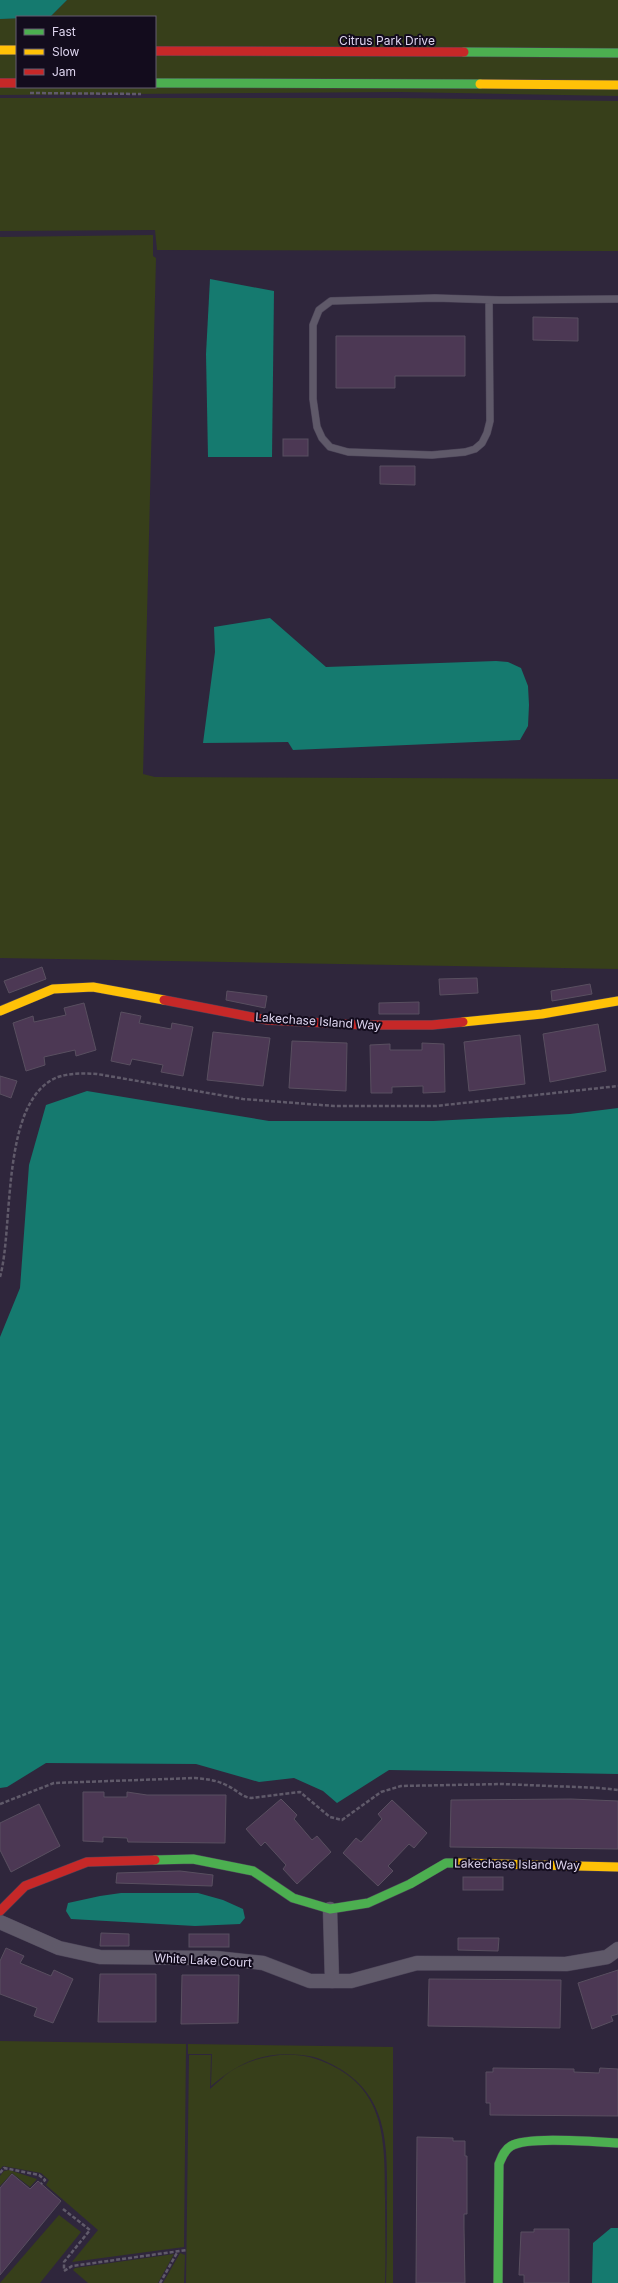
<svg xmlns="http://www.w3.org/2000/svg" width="618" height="2283" viewBox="0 0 618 2283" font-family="Inter,sans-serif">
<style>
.green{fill:#373f1a}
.water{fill:#157a6f}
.building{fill:#4c3854;stroke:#594f60}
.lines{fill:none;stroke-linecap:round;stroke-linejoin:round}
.lane-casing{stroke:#4b4357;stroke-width:8}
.street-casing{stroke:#4b4357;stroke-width:15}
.fast-casing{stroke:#4b4357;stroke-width:10}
.slow-casing{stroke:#4b4357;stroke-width:10}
.jam-casing{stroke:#4b4357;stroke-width:10}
.path{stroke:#605a6a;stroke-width:2.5;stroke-dasharray:4 2;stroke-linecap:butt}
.lane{stroke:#5f5969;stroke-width:7}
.street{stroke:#5f5969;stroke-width:14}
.fast{stroke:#4caf50;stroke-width:9}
.slow{stroke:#ffc107;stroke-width:9}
.jam{stroke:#c62828;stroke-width:9}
.labels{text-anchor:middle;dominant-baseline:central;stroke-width:4;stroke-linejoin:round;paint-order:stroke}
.street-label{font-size:12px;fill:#ded5ef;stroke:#130c1d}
</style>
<rect width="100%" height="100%" fill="#2f263c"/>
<g class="green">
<path d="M 67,0 L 618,0 L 618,96 L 400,92 L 0,95 L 0,19 L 17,18 L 17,87 L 155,87 L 155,17 L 50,17 Z"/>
<path d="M 0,98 L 399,98 L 618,101 L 618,251 L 157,250 L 155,230 L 0,231 Z"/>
<path d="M 153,235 L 153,256 L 156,258 L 143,774 L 155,777 L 618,779 L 618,969 L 0,958 L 0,237 Z"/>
<path d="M 0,2041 L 186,2044 L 184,2247 L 72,2262 L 98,2230 L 46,2185 L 49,2180 L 41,2173 L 3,2166 L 0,2169 Z"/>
<path d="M 188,2044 L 393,2047 L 393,2283 L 386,2283 C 387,2257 387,2230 387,2204 C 387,2153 391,2101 342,2070 C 330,2063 317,2056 302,2055 C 264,2051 239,2062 211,2086 L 212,2054 L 188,2054 Z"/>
<path d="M 189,2055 L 211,2055 L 210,2089 C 217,2083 224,2076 231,2071 C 255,2056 289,2050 316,2059 C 385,2083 385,2135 385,2198 C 385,2226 386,2255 385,2283 L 186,2283 Z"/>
<path d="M 9,2170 L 37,2179 L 30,2187 L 12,2173 L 0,2186 L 0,2176 L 4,2171 Z"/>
<path d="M 59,2215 L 81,2232 L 40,2283 L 0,2283 Z"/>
<path d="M 180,2253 L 185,2255 L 184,2283 L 163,2283 Z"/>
<path d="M 174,2254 L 158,2283 L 88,2283 L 73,2270 L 75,2268 Z"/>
</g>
<g class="water">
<path d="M 0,0 L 67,0 L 50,17 L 0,19 Z"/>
<path d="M 210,279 L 274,291 L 272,457 L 208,457 L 206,354 Z"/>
<path d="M 270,618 L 326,667 L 496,661 L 508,662 L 521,668 L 528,686 L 529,705 L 528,726 L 520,740 L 293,750 L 288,742 L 203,743 L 215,652 L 214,627 Z"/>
<path d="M 87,1091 L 269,1121 L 433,1121 L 570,1114 L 618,1108 L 618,1774 L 389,1770 L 337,1803 L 323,1791 L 294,1778 L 259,1782 L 196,1764 L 46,1763 L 7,1787 L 0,1788 L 0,1337 L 20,1288 L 29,1165 L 46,1105 Z"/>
<path d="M 121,1893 L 198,1893 L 223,1900 L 243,1909 L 245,1918 L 240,1924 L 195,1926 L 71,1919 L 66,1911 L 68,1903 L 100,1896 Z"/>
<path d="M 611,2228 L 618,2228 L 618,2283 L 592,2283 L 593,2243 Z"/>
</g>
<g class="building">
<path d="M 533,317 L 578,318 L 578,341 L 533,340 Z"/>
<path d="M 336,336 L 465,336 L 465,376 L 395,376 L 395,388 L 336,388 Z"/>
<rect x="283" y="439" width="25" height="17"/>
<path d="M 380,466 L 415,466 L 415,485 L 380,484 Z"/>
<path d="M 42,967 L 46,979 L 9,993 L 4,981 Z"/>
<path d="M 477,978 L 478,993 L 440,995 L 439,979 Z"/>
<path d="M 590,984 L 592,994 L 552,1001 L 551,991 Z"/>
<path d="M 227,991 L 267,996 L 265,1008 L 226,1000 Z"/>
<path d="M 419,1002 L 419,1014 L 379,1014 L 379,1003 Z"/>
<path d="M 84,1003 L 96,1050 L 76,1056 L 75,1050 L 44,1057 L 45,1065 L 26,1071 L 13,1023 L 33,1016 L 34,1022 L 66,1015 L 64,1008 Z"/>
<path d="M 121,1012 L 141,1016 L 139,1023 L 171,1029 L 172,1023 L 193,1027 L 183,1076 L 161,1072 L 163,1065 L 132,1059 L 130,1065 L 111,1061 Z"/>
<path d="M 598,1024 L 606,1071 L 550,1082 L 543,1034 Z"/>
<path d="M 213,1032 L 270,1038 L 263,1086 L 207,1080 Z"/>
<path d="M 520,1035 L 525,1084 L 469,1091 L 464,1042 Z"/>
<path d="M 292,1041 L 347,1043 L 346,1091 L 289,1088 Z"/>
<path d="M 422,1043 L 444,1044 L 445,1092 L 423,1093 L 423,1086 L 392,1087 L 392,1093 L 371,1093 L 370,1045 L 390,1044 L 390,1050 L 422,1050 Z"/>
<path d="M 0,1076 L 17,1081 L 11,1098 L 0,1094 Z"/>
<path d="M 83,1792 L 104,1792 L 104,1797 L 127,1797 L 127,1792 L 147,1795 L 226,1795 L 225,1843 L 128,1842 L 127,1838 L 103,1837 L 103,1842 L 83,1841 Z"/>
<path d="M 281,1799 L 297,1815 L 294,1819 L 312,1840 L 317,1836 L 331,1852 L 297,1884 L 283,1869 L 286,1865 L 265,1842 L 261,1846 L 246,1829 Z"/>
<path d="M 571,1799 L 618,1801 L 618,1849 L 450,1847 L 451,1800 Z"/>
<path d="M 392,1800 L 427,1833 L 414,1848 L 409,1844 L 388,1866 L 393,1871 L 378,1886 L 343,1853 L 356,1838 L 361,1842 L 382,1819 L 378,1814 Z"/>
<path d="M 39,1804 L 60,1846 L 11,1872 L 0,1850 L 0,1823 Z"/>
<path d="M 180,1871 L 213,1875 L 212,1886 L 116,1883 L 117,1873 Z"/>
<rect x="463" y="1877" width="40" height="13"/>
<path d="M 101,1933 L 129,1934 L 129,1946 L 100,1946 Z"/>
<rect x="189" y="1934" width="40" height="13"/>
<path d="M 458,1938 L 499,1938 L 498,1951 L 458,1950 Z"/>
<path d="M 6,1948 L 24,1956 L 20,1963 L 51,1976 L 54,1970 L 73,1979 L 53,2023 L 34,2016 L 37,2008 L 0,1994 L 0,1961 Z"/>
<path d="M 618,1970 L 618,2014 L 611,2016 L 613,2021 L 592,2029 L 578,1983 Z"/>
<path d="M 100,1974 L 156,1974 L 156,2022 L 98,2022 Z"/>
<path d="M 182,1975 L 239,1975 L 238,2023 L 181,2024 Z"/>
<path d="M 429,1979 L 561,1980 L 560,2028 L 428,2026 Z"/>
<path d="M 493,2068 L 574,2069 L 574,2072 L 599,2073 L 600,2068 L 618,2069 L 618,2116 L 490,2115 L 490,2103 L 486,2103 L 486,2072 L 493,2072 Z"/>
<path d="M 417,2137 L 453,2138 L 453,2141 L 465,2141 L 465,2156 L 467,2156 L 467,2214 L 464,2214 L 464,2228 L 465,2283 L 416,2283 Z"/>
<path d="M 12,2174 L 30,2189 L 38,2181 L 61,2201 L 0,2275 L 0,2188 Z"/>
<path d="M 534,2229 L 569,2229 L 569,2283 L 524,2283 L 524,2275 L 519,2275 L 521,2232 L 534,2232 Z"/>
</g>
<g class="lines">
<g class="lane-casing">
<path id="lane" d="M 489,300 L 490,421 L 487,433 L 482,443 L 475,449 L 465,452 L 432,455 L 348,452 L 330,447 L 322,438 L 317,427 L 313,399 L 313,325 L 319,310 L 331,301 L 435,298 L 499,300 L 618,299"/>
</g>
<g class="street-casing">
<g id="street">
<path d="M 330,1909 L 332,1981"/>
<path d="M 0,1922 L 59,1948 L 100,1957 L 216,1958 L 263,1963 L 310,1981 L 351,1981 L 417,1963 L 566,1964 L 607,1957 L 618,1949"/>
</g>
</g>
<g class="fast-casing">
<g id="fast">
<path d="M 464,52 L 618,53"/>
<path d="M 155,83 L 480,84"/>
<path d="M 155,1860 L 193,1859 L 253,1871 L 293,1898 L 330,1909 L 368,1903 L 410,1884 L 446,1863 L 459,1863"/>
<path d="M 498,2283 L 499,2164 C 502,2157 504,2150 511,2146 C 528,2136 595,2142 618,2143"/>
</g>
</g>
<g class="slow-casing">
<g id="slow">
<path d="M 0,50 L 17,50"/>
<path d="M 480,84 L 618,85"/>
<path d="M 0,1011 L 53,989 L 93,987 L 164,1000"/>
<path d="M 463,1022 L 542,1014 L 618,1001"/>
<path d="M 459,1863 L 618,1867"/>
</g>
</g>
<g class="jam-casing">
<g id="jam">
<path d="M 155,51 L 464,52"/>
<path d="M 0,83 L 17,83"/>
<path d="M 164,1000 L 267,1020 L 365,1025 L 432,1025 L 463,1022"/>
<path d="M 0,1911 L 25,1886 L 87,1862 L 155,1860"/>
</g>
</g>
<g class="path">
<path d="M 30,93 L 141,94"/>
<path d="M 0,1277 C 14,1227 0,1099 58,1077 C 70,1073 84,1073 97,1074 L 243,1099 L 334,1106 L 436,1106 L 618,1086"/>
<path d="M 0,1804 L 54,1783 L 195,1778 C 206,1779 216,1780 226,1785 C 236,1789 241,1797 251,1798 L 300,1792 L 330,1817 L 342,1820 L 381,1792 L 401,1786 L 501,1784 L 600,1788 L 618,1790"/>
<path d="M 0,2173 L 4,2168 L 39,2175 L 45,2180 L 41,2184"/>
<path d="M 63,2209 L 90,2230 L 64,2262 L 64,2270"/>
<path d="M 64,2271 L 72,2266 L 187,2250"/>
<path d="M 160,2283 L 178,2251"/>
</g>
<use href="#lane" class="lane"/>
<use href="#street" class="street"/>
<use href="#fast" class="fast"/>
<use href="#slow" class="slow"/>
<use href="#jam" class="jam"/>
</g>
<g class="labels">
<g class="street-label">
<text x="387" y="40">Citrus Park Drive</text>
<text transform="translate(318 1021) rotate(4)">Lakechase Island Way</text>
<text transform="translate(517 1864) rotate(1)">Lakechase Island Way</text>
<text transform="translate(203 1960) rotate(3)">White Lake Court</text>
</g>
</g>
<rect x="16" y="16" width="140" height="72" fill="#130c1d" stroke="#645c71"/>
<rect x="24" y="29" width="20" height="6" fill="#4caf50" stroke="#645c71"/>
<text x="52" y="36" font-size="12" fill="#ded5ef">Fast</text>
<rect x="24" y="49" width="20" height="6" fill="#ffc107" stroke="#645c71"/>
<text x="52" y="56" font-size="12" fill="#ded5ef">Slow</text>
<rect x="24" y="69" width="20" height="6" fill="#c62828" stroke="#645c71"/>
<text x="52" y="76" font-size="12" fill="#ded5ef">Jam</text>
</svg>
